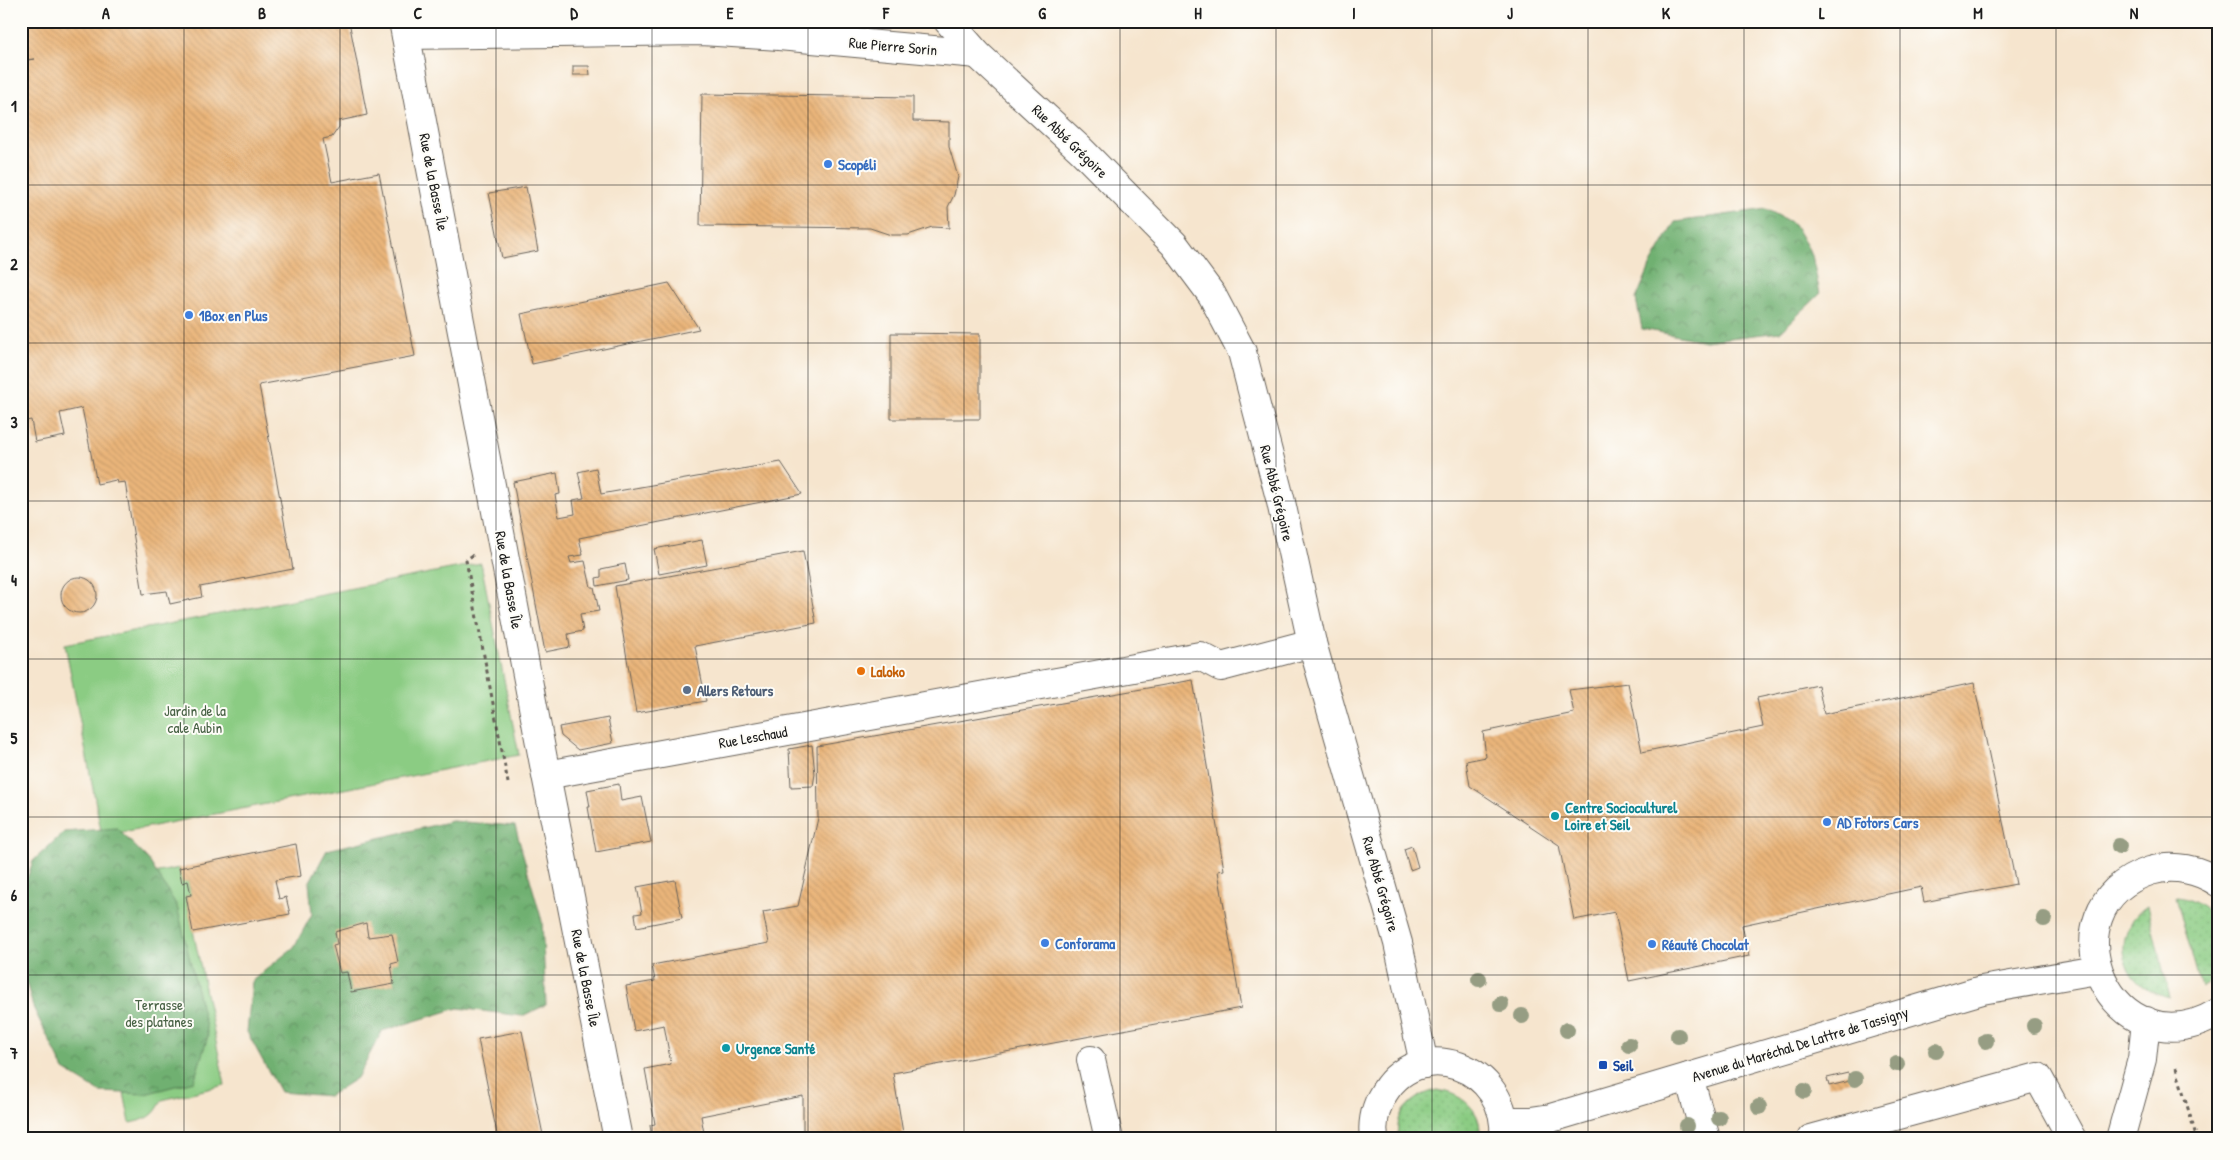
<svg xmlns="http://www.w3.org/2000/svg" width="2240" height="1160" viewBox="0 0 2240 1160" font-family="'Patrick Hand',sans-serif">
<style>
.green{fill:#8bcc83;stroke:#547450}
.forest{fill:url(#forest-crowns);stroke:#466646}
.garden{fill:url(#garden-dots);stroke:#547450}
.building{fill:url(#building-back-hatch)}
.lines{fill:none;stroke-linecap:round;stroke-linejoin:round}
.minor-casing{stroke:#68625a;stroke-width:30}
.path{stroke:#68625a;stroke-width:3;stroke-dasharray:4 4;stroke-linecap:butt}
.minor{stroke:#fff;stroke-width:28}
.tree{fill:#969d83}
.grid{fill:none;stroke:#1c1c1c;stroke-width:1;stroke-opacity:0.55}
.shop-dot{fill:#3f7fe0;stroke:#fdfcf7;stroke-width:2}
.food-dot{fill:#e8710a;stroke:#fdfcf7;stroke-width:2}
.service-dot{fill:#5c6f8a;stroke:#fdfcf7;stroke-width:2}
.culture-dot{fill:#0f9aa8;stroke:#fdfcf7;stroke-width:2}
.transit-dot{fill:#1a4fb4;stroke:#fdfcf7;stroke-width:2}
.labels{text-anchor:middle;dominant-baseline:central;stroke-width:4;stroke-linejoin:round;paint-order:stroke}
.street-label{font-size:15px;fill:#1c1c1c;stroke:#fdfcf7}
.shop-label{font-size:15px;font-weight:bold;fill:#366cbe;stroke:#fdfcf7;text-anchor:start}
.food-label{font-size:15px;font-weight:bold;fill:#c56008;stroke:#fdfcf7;text-anchor:start}
.service-label{font-size:15px;font-weight:bold;fill:#4e5e75;stroke:#fdfcf7;text-anchor:start}
.park-label{font-size:15px;fill:#486245;stroke:#fdfcf7}
.culture-label{font-size:15px;font-weight:bold;fill:#0d838f;stroke:#fdfcf7;text-anchor:start}
.transit-label{font-size:15px;font-weight:bold;fill:#164399;stroke:#fdfcf7;text-anchor:start}
.neatline{fill:none;stroke:#1c1c1c;stroke-width:2}
.grid-label{font-size:16px;text-anchor:middle;font-weight:bold;fill:#1c1c1c}
</style>
<defs>
<pattern id="forest-crowns" width="20" height="18" patternUnits="userSpaceOnUse" patternTransform="scale(1.25)"><rect width="20" height="18" fill="#70b071"/><path d="M2 6a3 3 0 1 1 6 0M12 15a3 3 0 1 1 6 0" fill="none" stroke="#5b8e5c"/></pattern>
<pattern id="garden-dots" width="8" height="8" patternUnits="userSpaceOnUse" patternTransform="scale(1.25)"><rect width="8" height="8" fill="#8bcc83"/><path d="M2 2h.1M6 6h.1" fill="none" stroke="#77af71" stroke-width="1.8" stroke-linecap="round"/></pattern>
<pattern id="building-back-hatch" width="6" height="6" patternUnits="userSpaceOnUse" patternTransform="scale(1.25)"><rect width="6" height="6" fill="#eab57a"/><path d="M-1 5l2 2M0 0l6 6M5-1l2 2" fill="none" stroke="#c89b69"/></pattern>
</defs>
<rect width="100%" height="100%" fill="#fdfcf7"/>
<filter id="ink" filterUnits="userSpaceOnUse"><feTurbulence type="fractalNoise" baseFrequency=".02" numOctaves="2"/><feDisplacementMap in="SourceGraphic" scale="10" xChannelSelector="R" yChannelSelector="G"/><feConvolveMatrix kernelMatrix="1 2 1 2 8 2 1 2 1" color-interpolation-filters="sRGB"/></filter>
<filter id="wash" filterUnits="userSpaceOnUse"><feTurbulence type="fractalNoise" baseFrequency=".0096" numOctaves="4" result="noise"/><feDisplacementMap in="SourceGraphic" scale="20" xChannelSelector="R" yChannelSelector="G"/><feGaussianBlur stdDeviation="1.12" result="paint"/><feColorMatrix in="noise" values="0 0 0 0 0 0 0 0 0 0 0 0 0 0 0 0 0 1.4 0 .05"/><feComposite in="paint" operator="in"/></filter>
<g filter="url(#wash)">
<rect width="100%" height="100%" fill="#f6e5ce"/>
<g class="green">
<path d="M 481,563 L 519,755 L 102,836 L 65,644 Z"/>
<path d="M 179,868 L 182,882 L 188,881 L 191,895 L 186,896 L 225,1085 L 162,1100 C 154,1117 148,1119 130,1123 L 83,887 Z"/>
</g>
<g class="forest">
<path d="M 1766,209 L 1794,224 L 1812,255 L 1820,294 L 1780,332 L 1705,341 L 1642,329 L 1636,299 L 1651,264 L 1675,222 Z"/>
<path d="M 452,821 L 515,826 L 542,921 L 546,1005 L 522,1016 L 458,1008 L 382,1031 L 357,1078 L 329,1096 L 280,1092 L 247,1032 L 252,981 L 294,947 L 312,914 L 309,883 L 327,850 Z"/>
<path d="M 117,828 L 148,859 L 177,906 L 208,1036 L 194,1081 L 145,1094 L 100,1092 L 64,1070 L 33,1007 L 21,963 L 21,896 L 33,861 L 64,832 Z"/>
</g>
<g class="garden">
<path d="M 2176,897 C 2192,898 2214,910 2219,928 C 2220,933 2219,941 2219,947 C 2219,966 2216,977 2201,988 Z"/>
<path d="M 2147,906 L 2170,998 C 2161,995 2152,993 2145,988 C 2115,967 2118,925 2147,906 Z"/>
<path d="M 1437,1090 C 1461,1093 1485,1111 1479,1139 L 1399,1139 C 1392,1112 1414,1095 1437,1090 Z"/>
</g>
<g id="blocks">
<g class="building">
<path d="M 21,21 L 349,21 L 367,115 L 339,121 L 339,127 L 332,137 L 323,139 L 332,182 L 379,173 L 415,356 L 259,385 L 293,569 L 200,587 L 202,597 L 170,604 L 167,591 L 143,594 L 125,482 L 117,483 L 116,480 L 97,484 L 82,408 L 60,413 L 65,436 L 35,442 L 31,420 L 21,422 L 21,61 L 35,59 L 21,60 Z"/>
<path d="M 573,66 L 589,66 L 590,75 L 573,75 Z"/>
<path d="M 702,94 L 913,97 L 913,121 L 949,122 L 949,147 L 958,177 L 954,195 L 948,207 L 949,228 L 932,227 L 908,235 L 891,235 L 870,228 L 700,226 Z"/>
<path d="M 526,187 L 538,251 L 502,258 L 489,193 Z"/>
<path d="M 669,283 L 699,329 L 532,364 L 521,314 Z"/>
<path d="M 891,333 L 980,334 L 980,419 L 891,419 Z"/>
<path d="M 781,462 L 802,494 L 579,538 L 583,555 L 569,557 L 571,563 L 585,561 L 591,587 L 594,587 L 599,611 L 580,614 L 583,631 L 568,634 L 570,647 L 545,652 L 513,482 L 557,473 L 560,494 L 555,495 L 559,517 L 575,514 L 573,500 L 584,498 L 578,472 L 596,468 L 601,494 Z"/>
<path d="M 702,540 L 707,565 L 659,574 L 654,549 Z"/>
<path d="M 803,551 L 816,623 L 695,646 L 706,701 L 636,713 L 615,586 Z"/>
<path d="M 625,564 L 628,580 L 597,586 L 596,578 L 601,577 L 601,569 Z"/>
<circle cx="79" cy="595" r="18"/>
<path d="M 1193,680 L 1224,870 L 1218,871 L 1241,1008 L 893,1073 L 904,1139 L 803,1139 L 803,1096 L 701,1116 L 705,1139 L 652,1139 L 650,1125 L 655,1124 L 645,1069 L 671,1064 L 664,1025 L 634,1031 L 626,986 L 655,981 L 652,965 L 769,943 L 763,912 L 798,906 L 818,818 L 817,746 Z"/>
<path d="M 1628,683 L 1642,752 L 1763,727 L 1757,698 L 1818,685 L 1824,714 L 1974,683 L 2016,884 L 1924,902 L 1921,887 L 1742,925 L 1749,956 L 1629,981 L 1615,912 L 1574,920 L 1559,845 L 1470,786 L 1466,761 L 1486,757 L 1483,732 L 1574,713 L 1569,690 Z"/>
<path d="M 608,718 L 613,743 L 578,750 L 561,736 L 559,727 Z"/>
<path d="M 812,745 L 815,774 L 813,786 L 791,787 L 789,749 Z"/>
<path d="M 619,784 L 621,801 L 642,797 L 651,842 L 596,852 L 588,807 L 590,807 L 587,790 Z"/>
<path d="M 296,844 L 301,876 L 275,880 L 279,899 L 286,897 L 290,914 L 193,932 L 186,896 L 191,895 L 188,881 L 182,883 L 179,868 Z"/>
<path d="M 1412,846 L 1418,867 L 1410,870 L 1404,849 Z"/>
<path d="M 675,880 L 682,918 L 637,927 L 635,914 L 642,913 L 637,887 Z"/>
<path d="M 366,923 L 368,937 L 392,934 L 398,962 L 391,964 L 394,984 L 351,992 L 347,972 L 340,973 L 333,945 L 337,944 L 335,932 Z"/>
<path d="M 522,1031 L 543,1135 L 522,1139 L 498,1139 L 478,1039 Z"/>
<path d="M 1848,1073 L 1850,1081 L 1829,1086 L 1827,1078 Z"/>
</g>
</g>
</g>
<g filter="url(#ink)">
<use href="#blocks" fill-opacity="0" stroke="#68625a" stroke-width="1"/>
<g class="lines">
<g class="minor-casing">
<g id="minor">
<path d="M 403,21 L 546,775 L 618,1139"/>
<path d="M 948,21 L 977,54 L 1081,150 L 1174,244 L 1212,295 L 1242,352 L 1281,502 L 1312,643 L 1398,943 L 1424,1064"/>
<path d="M 406,35 L 702,31 L 779,36 L 977,54"/>
<path d="M 546,775 L 1200,656 L 1221,667 L 1312,643"/>
<path d="M 2219,883 C 2199,869 2173,864 2150,871 C 2038,907 2112,1077 2219,1012"/>
<path d="M 1091,1060 L 1109,1139"/>
<path d="M 1689,1077 L 1706,1139"/>
<path d="M 1505,1121 L 1531,1121 L 1551,1118 L 1982,990 L 2097,970"/>
<path d="M 1374,1139 C 1372,1125 1375,1110 1381,1098 C 1416,1031 1511,1066 1504,1139"/>
<path d="M 1811,1139 L 2038,1077 L 2072,1139"/>
<path d="M 2120,1139 L 2142,1059 L 2146,1021"/>
</g>
</g>
<g class="path">
<path d="M 473,555 L 466,560 L 508,783"/>
<path d="M 2176,1068 L 2197,1139"/>
</g>
<use href="#minor" class="minor"/>
</g>
<g class="tree">
<circle cx="2119" cy="846" r="8"/>
<circle cx="2044" cy="919" r="8"/>
<circle cx="1479" cy="979" r="8"/>
<circle cx="1501" cy="1004" r="8"/>
<circle cx="1522" cy="1016" r="8"/>
<circle cx="2034" cy="1026" r="8"/>
<circle cx="1567" cy="1030" r="8"/>
<circle cx="1678" cy="1036" r="8"/>
<circle cx="1986" cy="1041" r="8"/>
<circle cx="1629" cy="1045" r="8"/>
<circle cx="1936" cy="1051" r="8"/>
<circle cx="1897" cy="1064" r="8"/>
<circle cx="1855" cy="1079" r="8"/>
<circle cx="1804" cy="1091" r="8"/>
<circle cx="1759" cy="1107" r="8"/>
<circle cx="1719" cy="1118" r="8"/>
<circle cx="1687" cy="1126" r="8"/>
</g>
</g>
<path class="grid" d="M 184,21 L 184,1139M 340,21 L 340,1139M 496,21 L 496,1139M 652,21 L 652,1139M 808,21 L 808,1139M 964,21 L 964,1139M 1120,21 L 1120,1139M 1276,21 L 1276,1139M 1432,21 L 1432,1139M 1588,21 L 1588,1139M 1744,21 L 1744,1139M 1900,21 L 1900,1139M 2056,21 L 2056,1139M 21,185 L 2219,185M 21,343 L 2219,343M 21,501 L 2219,501M 21,659 L 2219,659M 21,817 L 2219,817M 21,975 L 2219,975"/>
<g class="shop-dot">
<circle cx="828" cy="164" r="5"/>
<circle cx="189" cy="315" r="5"/>
<circle cx="1827" cy="822" r="5"/>
<circle cx="1045" cy="943" r="5"/>
<circle cx="1652" cy="944" r="5"/>
</g>
<circle class="food-dot" cx="861" cy="671" r="5"/>
<circle class="service-dot" cx="687" cy="690" r="5"/>
<g class="culture-dot">
<circle cx="1555" cy="816" r="5"/>
<circle cx="726" cy="1048" r="5"/>
</g>
<rect class="transit-dot" x="1598" y="1060" width="10" height="10" rx="2.5"/>
<g class="labels">
<g class="street-label">
<text transform="translate(893 46) rotate(5)">Rue Pierre Sorin</text>
<text transform="translate(1070 141) rotate(44)">Rue Abbé Grégoire</text>
<text transform="translate(434 182) rotate(79)">Rue de la Basse Île</text>
<text transform="translate(1277 493) rotate(76)">Rue Abbé Grégoire</text>
<text transform="translate(509 580) rotate(80)">Rue de la Basse Île</text>
<text transform="translate(753 737) rotate(-10)">Rue Leschaud</text>
<text transform="translate(1381 884) rotate(74)">Rue Abbé Grégoire</text>
<text transform="translate(586 978) rotate(79)">Rue de la Basse Île</text>
<text transform="translate(1800 1044) rotate(-17)">Avenue du Maréchal De Lattre de Tassigny</text>
</g>
<g class="shop-label">
<text x="838" y="164">Scopéli</text>
<text x="199" y="315">1Box en Plus</text>
<text x="1837" y="822">AD Fotors Cars</text>
<text x="1055" y="943">Conforama</text>
<text x="1662" y="944">Réauté Chocolat</text>
</g>
<g class="food-label">
<text x="871" y="671">Laloko</text>
</g>
<g class="service-label">
<text x="697" y="690">Allers Retours</text>
</g>
<g class="park-label">
<text x="195" y="710">Jardin de la<tspan x="195" dy="17">cale Aubin</tspan></text>
<text x="159" y="1004">Terrasse<tspan x="159" dy="17">des platanes</tspan></text>
</g>
<g class="culture-label">
<text x="1565" y="807">Centre Socioculturel<tspan x="1565" dy="17">Loire et Seil</tspan></text>
<text x="736" y="1048">Urgence Santé</text>
</g>
<g class="transit-label">
<text x="1613" y="1065">Seil</text>
</g>
</g>
<rect width="2240" height="1160" fill="none" stroke="#fdfcf7" stroke-width="55"/>
<rect x="28" y="28" width="2184" height="1104" class="neatline"/>
<g class="grid-label">
<text x="106" y="19">A</text>
<text x="262" y="19">B</text>
<text x="418" y="19">C</text>
<text x="574" y="19">D</text>
<text x="730" y="19">E</text>
<text x="886" y="19">F</text>
<text x="1042" y="19">G</text>
<text x="1198" y="19">H</text>
<text x="1354" y="19">I</text>
<text x="1510" y="19">J</text>
<text x="1666" y="19">K</text>
<text x="1822" y="19">L</text>
<text x="1978" y="19">M</text>
<text x="2134" y="19">N</text>
<text x="14" y="112">1</text>
<text x="14" y="270">2</text>
<text x="14" y="428">3</text>
<text x="14" y="586">4</text>
<text x="14" y="744">5</text>
<text x="14" y="901">6</text>
<text x="14" y="1059">7</text>
</g>
</svg>
